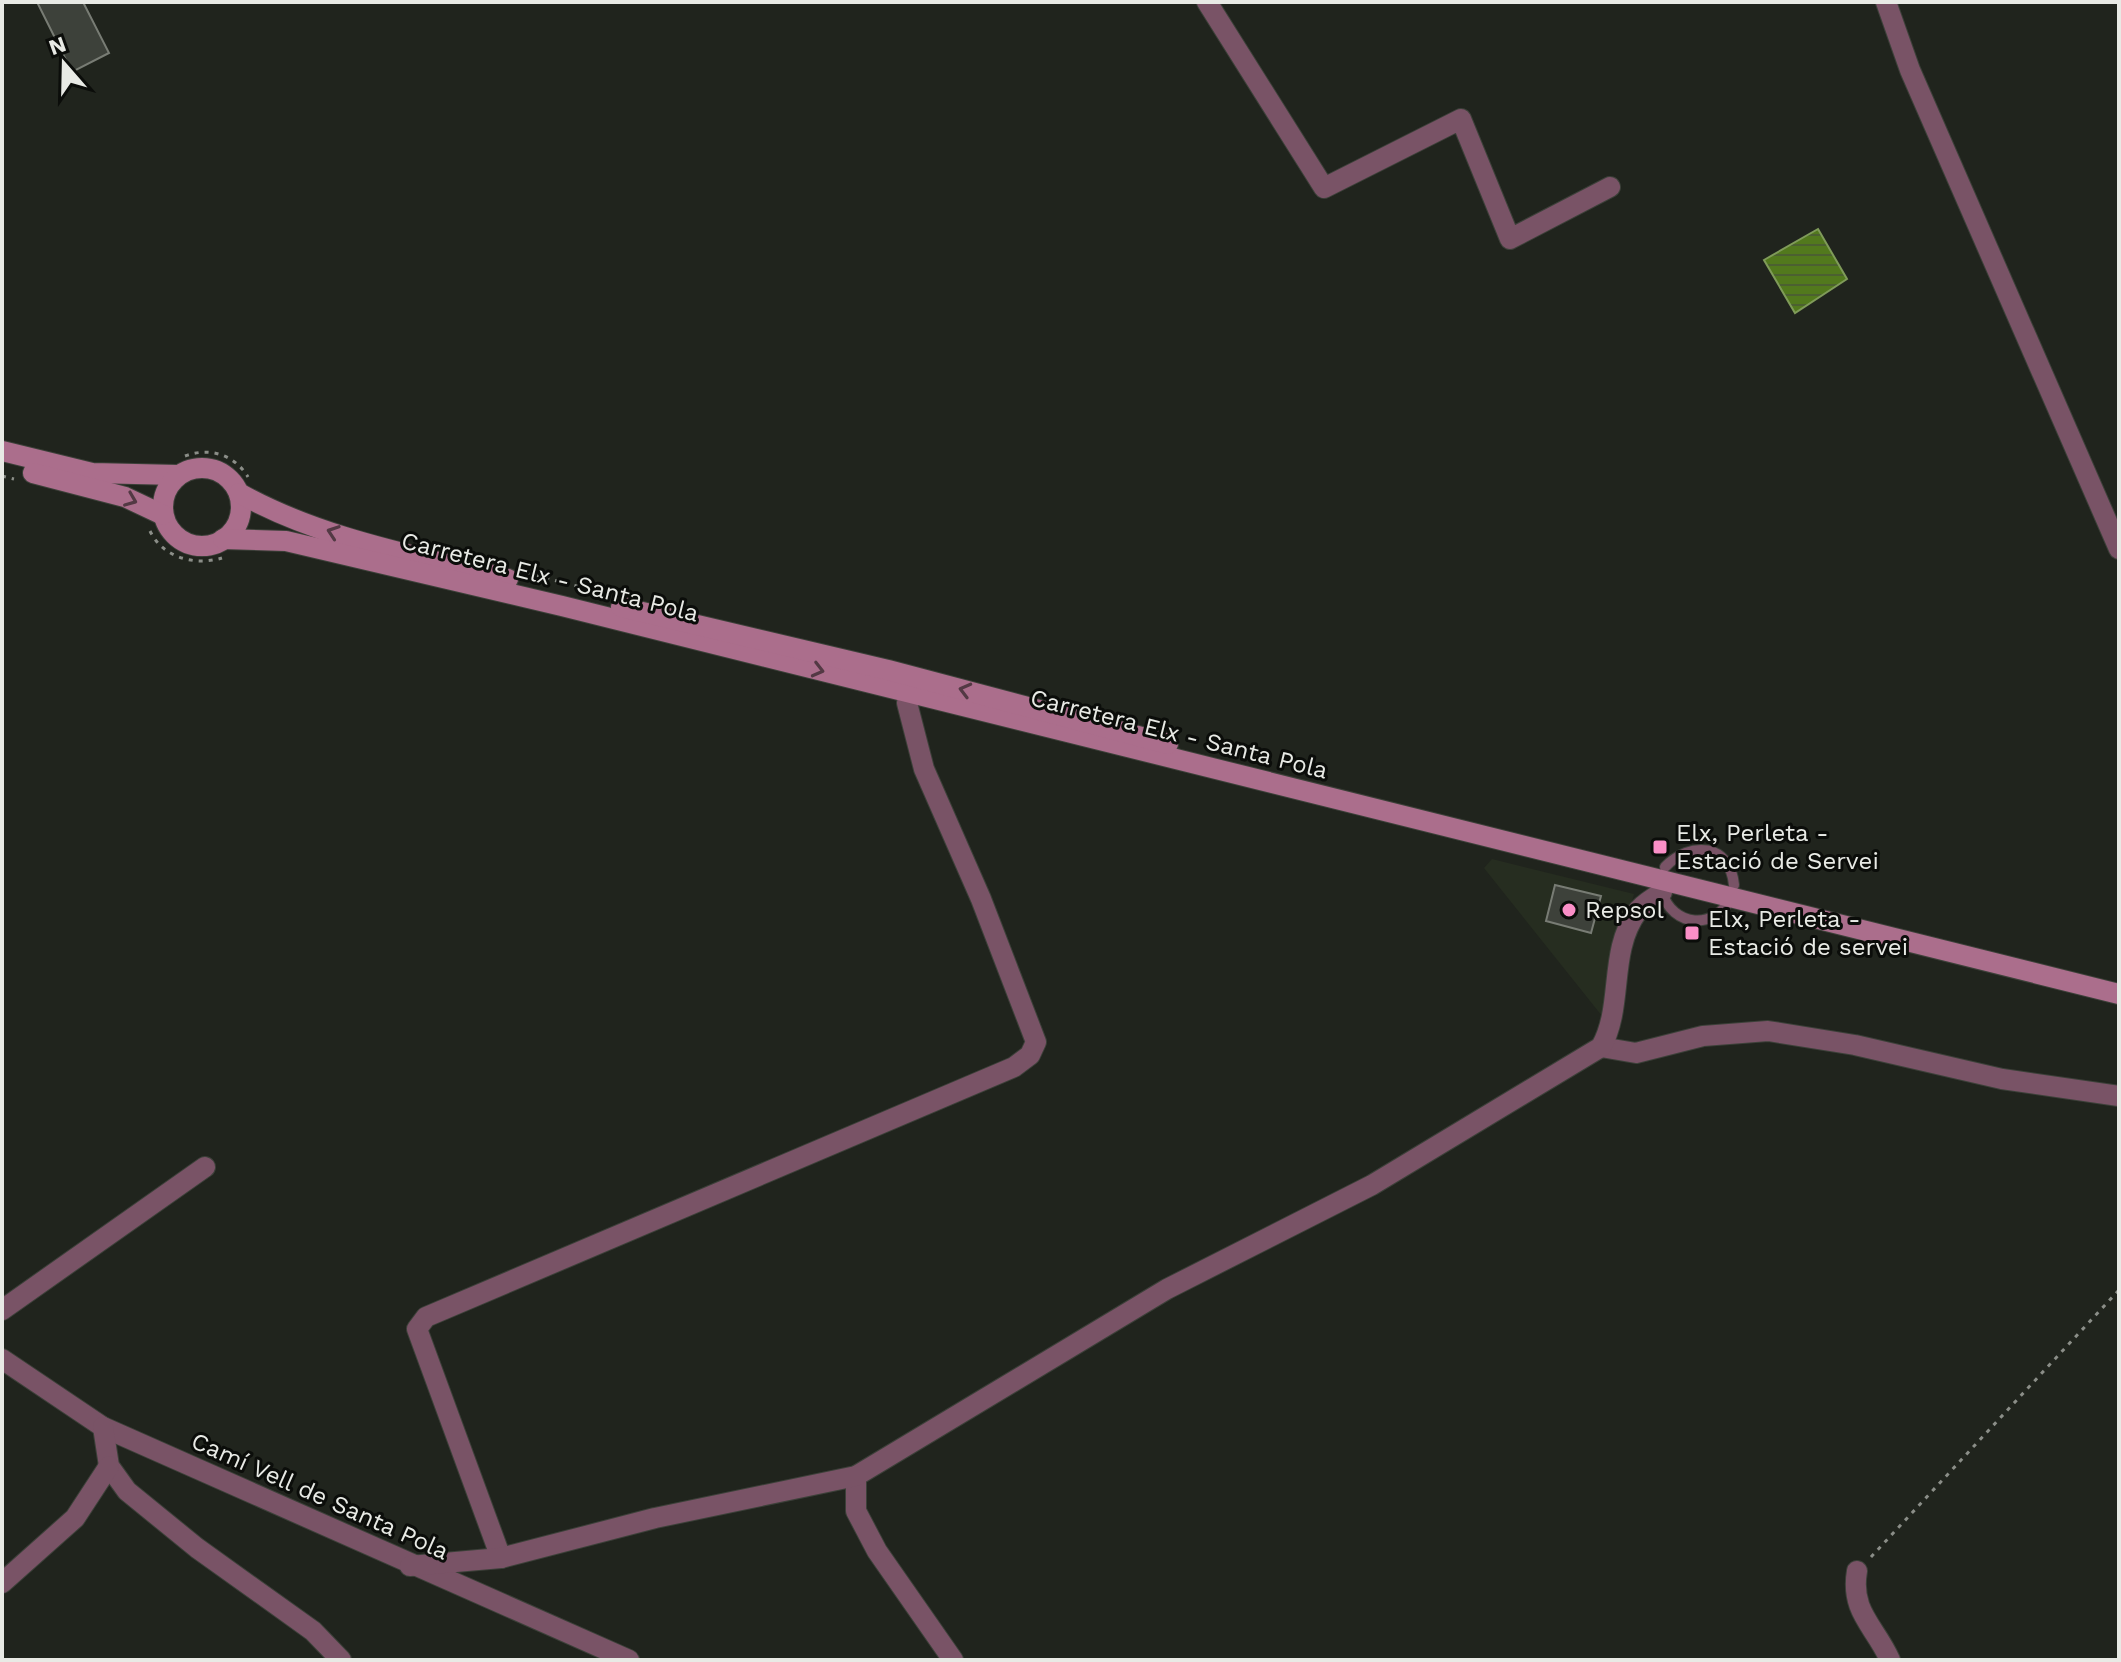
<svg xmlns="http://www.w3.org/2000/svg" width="2121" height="1662" viewBox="0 0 2121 1662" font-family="'Work Sans',sans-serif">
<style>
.built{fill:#262d20}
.water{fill:url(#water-rules);stroke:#7f9b59;stroke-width:2}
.building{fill:#3d413a;stroke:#787c74;stroke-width:2}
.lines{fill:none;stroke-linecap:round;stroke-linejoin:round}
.service-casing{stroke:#3c4039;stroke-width:12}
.minor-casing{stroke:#3c4039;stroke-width:22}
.secondary-casing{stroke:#3c4039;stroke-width:22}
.path{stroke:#8b8e88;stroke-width:3;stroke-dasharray:4 6;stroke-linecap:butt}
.service{stroke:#795366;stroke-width:10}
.minor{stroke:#795366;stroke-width:20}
.secondary{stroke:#ab6e8c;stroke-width:20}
.oneway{stroke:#533944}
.poi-dot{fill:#fa8fc7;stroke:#0b0d0a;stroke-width:3}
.labels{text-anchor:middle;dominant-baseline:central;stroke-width:6;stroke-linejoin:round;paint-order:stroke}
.street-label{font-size:24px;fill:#e8eae5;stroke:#0b0d0a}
.poi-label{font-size:24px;fill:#e8eae5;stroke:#0b0d0a;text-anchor:start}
</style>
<defs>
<pattern id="water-rules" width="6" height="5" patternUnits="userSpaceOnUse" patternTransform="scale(2)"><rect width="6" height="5" fill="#52791d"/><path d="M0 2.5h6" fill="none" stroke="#4c6031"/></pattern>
</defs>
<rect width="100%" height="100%" fill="#20241d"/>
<path class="built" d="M 1492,859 L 1634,894 L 1602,1016 L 1484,868 Z"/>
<path class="water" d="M 1818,229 L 1847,279 L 1795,313 L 1764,260 Z"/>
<g class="building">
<path d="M 37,2 L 83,2 L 109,53 L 72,72 Z"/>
<path d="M 1555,885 L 1601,896 L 1591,933 L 1546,921 Z"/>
</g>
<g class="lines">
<g class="service-casing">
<g id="service">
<path d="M 1665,867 C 1690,841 1730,843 1734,885"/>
<path d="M 1662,892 C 1672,927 1716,931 1731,897"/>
</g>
</g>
<g class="minor-casing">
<g id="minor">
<path d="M 1207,2 L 1324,188 L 1461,119 L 1510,239 L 1610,187"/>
<path d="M 1886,2 L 1910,70 L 2119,549"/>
<path d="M 1601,1047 L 1636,1053 L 1703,1036 L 1768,1031 L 1855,1045 L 2002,1079 L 2119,1096"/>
<path d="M 2,1310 L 205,1167"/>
<path d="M 2,1359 L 103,1427 L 629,1660"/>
<path d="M 103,1427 L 109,1466 L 127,1491 L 197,1548 L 313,1631 L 341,1660"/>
<path d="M 856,1476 L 856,1511 L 877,1551 L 953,1660"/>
<path d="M 501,1558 L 417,1329 L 426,1317 L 1014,1067 L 1030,1055 L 1036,1042 L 981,899 L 924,769 L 907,703 L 909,693"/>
<path d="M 410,1566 L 501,1558 L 655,1518 L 856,1476 L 1167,1289 L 1372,1185 L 1601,1047 C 1624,1006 1608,952 1637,912 C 1642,904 1654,898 1662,892"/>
<path d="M 1857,1571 C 1850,1612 1875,1626 1890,1660"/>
<path d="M 2,1583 L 75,1518 L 109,1466"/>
</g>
</g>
<g class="secondary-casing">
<g id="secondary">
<path d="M 2,451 L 92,473 L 178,475"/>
<circle cx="202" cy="507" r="39"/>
<path d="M 33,473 L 125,497 L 163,515"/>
<path d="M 239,493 C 321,539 418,556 508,579"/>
<path d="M 223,539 L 286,541 L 562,606 L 2119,994"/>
<path d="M 621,607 L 888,670 L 1168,744"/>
</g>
</g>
<g class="path">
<path d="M 185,456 C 209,447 234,454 248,477"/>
<path d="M 2,476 L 14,479"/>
<path d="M 150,531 C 163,558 195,566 222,558"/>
<path d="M 526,573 L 608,594"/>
<path d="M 1871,1557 L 2119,1290"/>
</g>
<use href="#service" class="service"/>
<use href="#minor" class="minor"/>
<use href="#secondary" class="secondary"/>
</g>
<defs><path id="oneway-chevron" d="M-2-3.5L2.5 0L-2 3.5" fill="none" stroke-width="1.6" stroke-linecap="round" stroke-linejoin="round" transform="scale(2)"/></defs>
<g class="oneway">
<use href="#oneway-chevron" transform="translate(131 500) rotate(22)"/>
<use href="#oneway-chevron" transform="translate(333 532) rotate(-161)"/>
<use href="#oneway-chevron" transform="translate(818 670) rotate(14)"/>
<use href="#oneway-chevron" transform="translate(965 690) rotate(-165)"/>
</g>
<g class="poi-dot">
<rect x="1652" y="839" width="16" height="16" rx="4"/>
<circle cx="1569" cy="910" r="8"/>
<rect x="1684" y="925" width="16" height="16" rx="4"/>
</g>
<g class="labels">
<g class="street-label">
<text transform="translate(550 577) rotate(14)">Carretera Elx - Santa Pola</text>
<text transform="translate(1179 734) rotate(14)">Carretera Elx - Santa Pola</text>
<text transform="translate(320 1496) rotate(24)">Camí Vell de Santa Pola</text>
</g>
<g class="poi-label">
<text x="1676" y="833">Elx, Perleta -<tspan x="1676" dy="28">Estació de Servei</tspan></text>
<text x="1585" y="910">Repsol</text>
<text x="1708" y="919">Elx, Perleta -<tspan x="1708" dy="28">Estació de servei</tspan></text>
</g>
</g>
<rect width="2121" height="1662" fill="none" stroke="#e8eae5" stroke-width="8"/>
<g transform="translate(64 64) rotate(340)" stroke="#0b0d0a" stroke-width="6" paint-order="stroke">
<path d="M0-6L14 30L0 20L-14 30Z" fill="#e8eae5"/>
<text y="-12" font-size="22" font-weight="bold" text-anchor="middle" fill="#e8eae5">N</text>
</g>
</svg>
